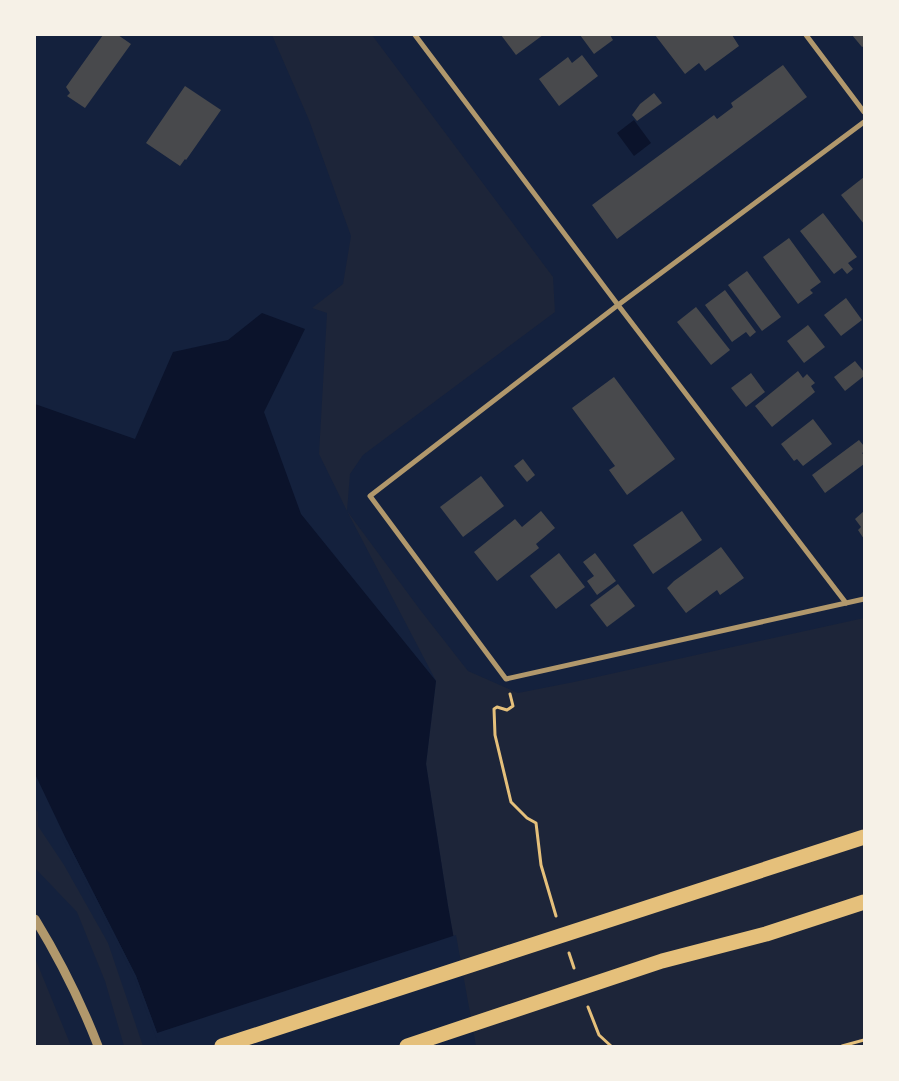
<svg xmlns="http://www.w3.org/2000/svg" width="899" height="1081" viewBox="0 0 899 1081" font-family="'DejaVu Sans',sans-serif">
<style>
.green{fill:#1d2539}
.water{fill:#0b132b}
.pier{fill:#14213d}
.building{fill:#48494c}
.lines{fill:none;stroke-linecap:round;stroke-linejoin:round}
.path{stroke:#e5c07b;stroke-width:3}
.minor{stroke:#b1986c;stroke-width:5}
.tertiary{stroke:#b1986c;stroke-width:9}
.motorway{stroke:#e5c07b;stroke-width:15}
</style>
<rect width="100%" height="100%" fill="#14213d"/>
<g class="green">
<path d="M 272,35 L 372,35 L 553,277 L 555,312 L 363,455 L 350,474 L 347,511 L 421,611 L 468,671 L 518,693 L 574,682 L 864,618 L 864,1046 L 473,1046 L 448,906 L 426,764 L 436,681 L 347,511 L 319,454 L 327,313 L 312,308 L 343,284 L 351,236 L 309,120 Z"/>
<path d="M 35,808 L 38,812 L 38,826 L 64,865 L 108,943 L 143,1046 L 124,1046 L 105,981 L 77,912 L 35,868 Z"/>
<path d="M 35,958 L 71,1046 L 35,1046 Z"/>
</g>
<g class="water">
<path d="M 634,120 L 651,143 L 634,156 L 617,133 Z"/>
<path d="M 262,313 L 305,329 L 264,412 L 301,514 L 436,681 L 426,764 L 448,906 L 473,1046 L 162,1046 L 136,976 L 67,841 L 35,774 L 35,404 L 135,439 L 173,352 L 228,340 Z"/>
</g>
<path class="pier" d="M 61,835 L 67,841 L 136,976 L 157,1033 L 456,935 L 476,1046 L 159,1046 L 134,977 Z"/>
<g class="building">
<path d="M 103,35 L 118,35 L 131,44 L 85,108 L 67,96 L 70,93 L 66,87 Z"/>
<path d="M 501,35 L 543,35 L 516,55 Z"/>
<path d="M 580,35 L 610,35 L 613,40 L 594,54 Z"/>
<path d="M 655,35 L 732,35 L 739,46 L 705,71 L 699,63 L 685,74 Z"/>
<path d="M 852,35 L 864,35 L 864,46 L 862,47 Z"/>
<path d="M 582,55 L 598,76 L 559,106 L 539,79 L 568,57 L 572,63 Z"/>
<path d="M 783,65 L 807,97 L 617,239 L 592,205 L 714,115 L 717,119 L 733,107 L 731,103 Z"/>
<path d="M 185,86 L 221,110 L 186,160 L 185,159 L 180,166 L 146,143 Z"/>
<path d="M 654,93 L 662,103 L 637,121 L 632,115 L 640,104 Z"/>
<path d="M 864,177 L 864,224 L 841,195 Z"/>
<path d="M 823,213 L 857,257 L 848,263 L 853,269 L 847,274 L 842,268 L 834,274 L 800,231 Z"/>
<path d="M 789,238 L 821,282 L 810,290 L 813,293 L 798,304 L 763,257 Z"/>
<path d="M 747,271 L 781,317 L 762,331 L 728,285 Z"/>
<path d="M 725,290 L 756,332 L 750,337 L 746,332 L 732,342 L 705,305 Z"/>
<path d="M 846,298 L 862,320 L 841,336 L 824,315 Z"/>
<path d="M 696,307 L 730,350 L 711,365 L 677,322 Z"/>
<path d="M 808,325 L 825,347 L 804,363 L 787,341 Z"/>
<path d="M 855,361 L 864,372 L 864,376 L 845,391 L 834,377 Z"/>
<path d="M 798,371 L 803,378 L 807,374 L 815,383 L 811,386 L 815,392 L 772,427 L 755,406 Z"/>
<path d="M 751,373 L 765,392 L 746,407 L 731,388 Z"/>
<path d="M 614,377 L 675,459 L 627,495 L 609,470 L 615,466 L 572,408 Z"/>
<path d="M 813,419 L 832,444 L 803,466 L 797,459 L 794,461 L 781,444 Z"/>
<path d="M 859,440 L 864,446 L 864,452 L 862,453 L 864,455 L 864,464 L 825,493 L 812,475 Z"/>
<path d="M 523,459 L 535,475 L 527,482 L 514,466 Z"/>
<path d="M 481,476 L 504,506 L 463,537 L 440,507 Z"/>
<path d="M 541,511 L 555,528 L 536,544 L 539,548 L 497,581 L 474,552 L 515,519 L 522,527 Z"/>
<path d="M 682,511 L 702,540 L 653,574 L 633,545 Z"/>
<path d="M 864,511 L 864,539 L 858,530 L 861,527 L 855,519 Z"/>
<path d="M 721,547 L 744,578 L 720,595 L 717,590 L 686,613 L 667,588 L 674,581 Z"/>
<path d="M 559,553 L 585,587 L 556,609 L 530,576 Z"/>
<path d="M 595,553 L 616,581 L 597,595 L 587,581 L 594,576 L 583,562 Z"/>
<path d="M 618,584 L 635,606 L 607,627 L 590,605 Z"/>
</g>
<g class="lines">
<g class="path">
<path d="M 510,694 L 513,706 L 507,710 L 497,707 L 494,709 L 495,735 L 511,802 L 527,818 L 536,823 L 541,865 L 556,916"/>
<path d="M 569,953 L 574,968"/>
<path d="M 588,1007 L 599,1035 L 611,1046"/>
<path d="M 842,1046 L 864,1040"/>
</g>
<g class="minor">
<path d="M 415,35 L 618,305 L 846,603"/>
<path d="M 806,35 L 864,112"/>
<path d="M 864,122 L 618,305 L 370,496 L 506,679 L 864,599"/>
</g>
<path class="tertiary" d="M 35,919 C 60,960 81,1002 98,1046"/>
<g class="motorway">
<path d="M 222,1046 L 864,837"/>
<path d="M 407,1046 L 662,961 L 766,934 L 864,902"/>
</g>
</g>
<rect width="899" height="1081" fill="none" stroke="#f6f1e7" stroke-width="72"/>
</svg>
